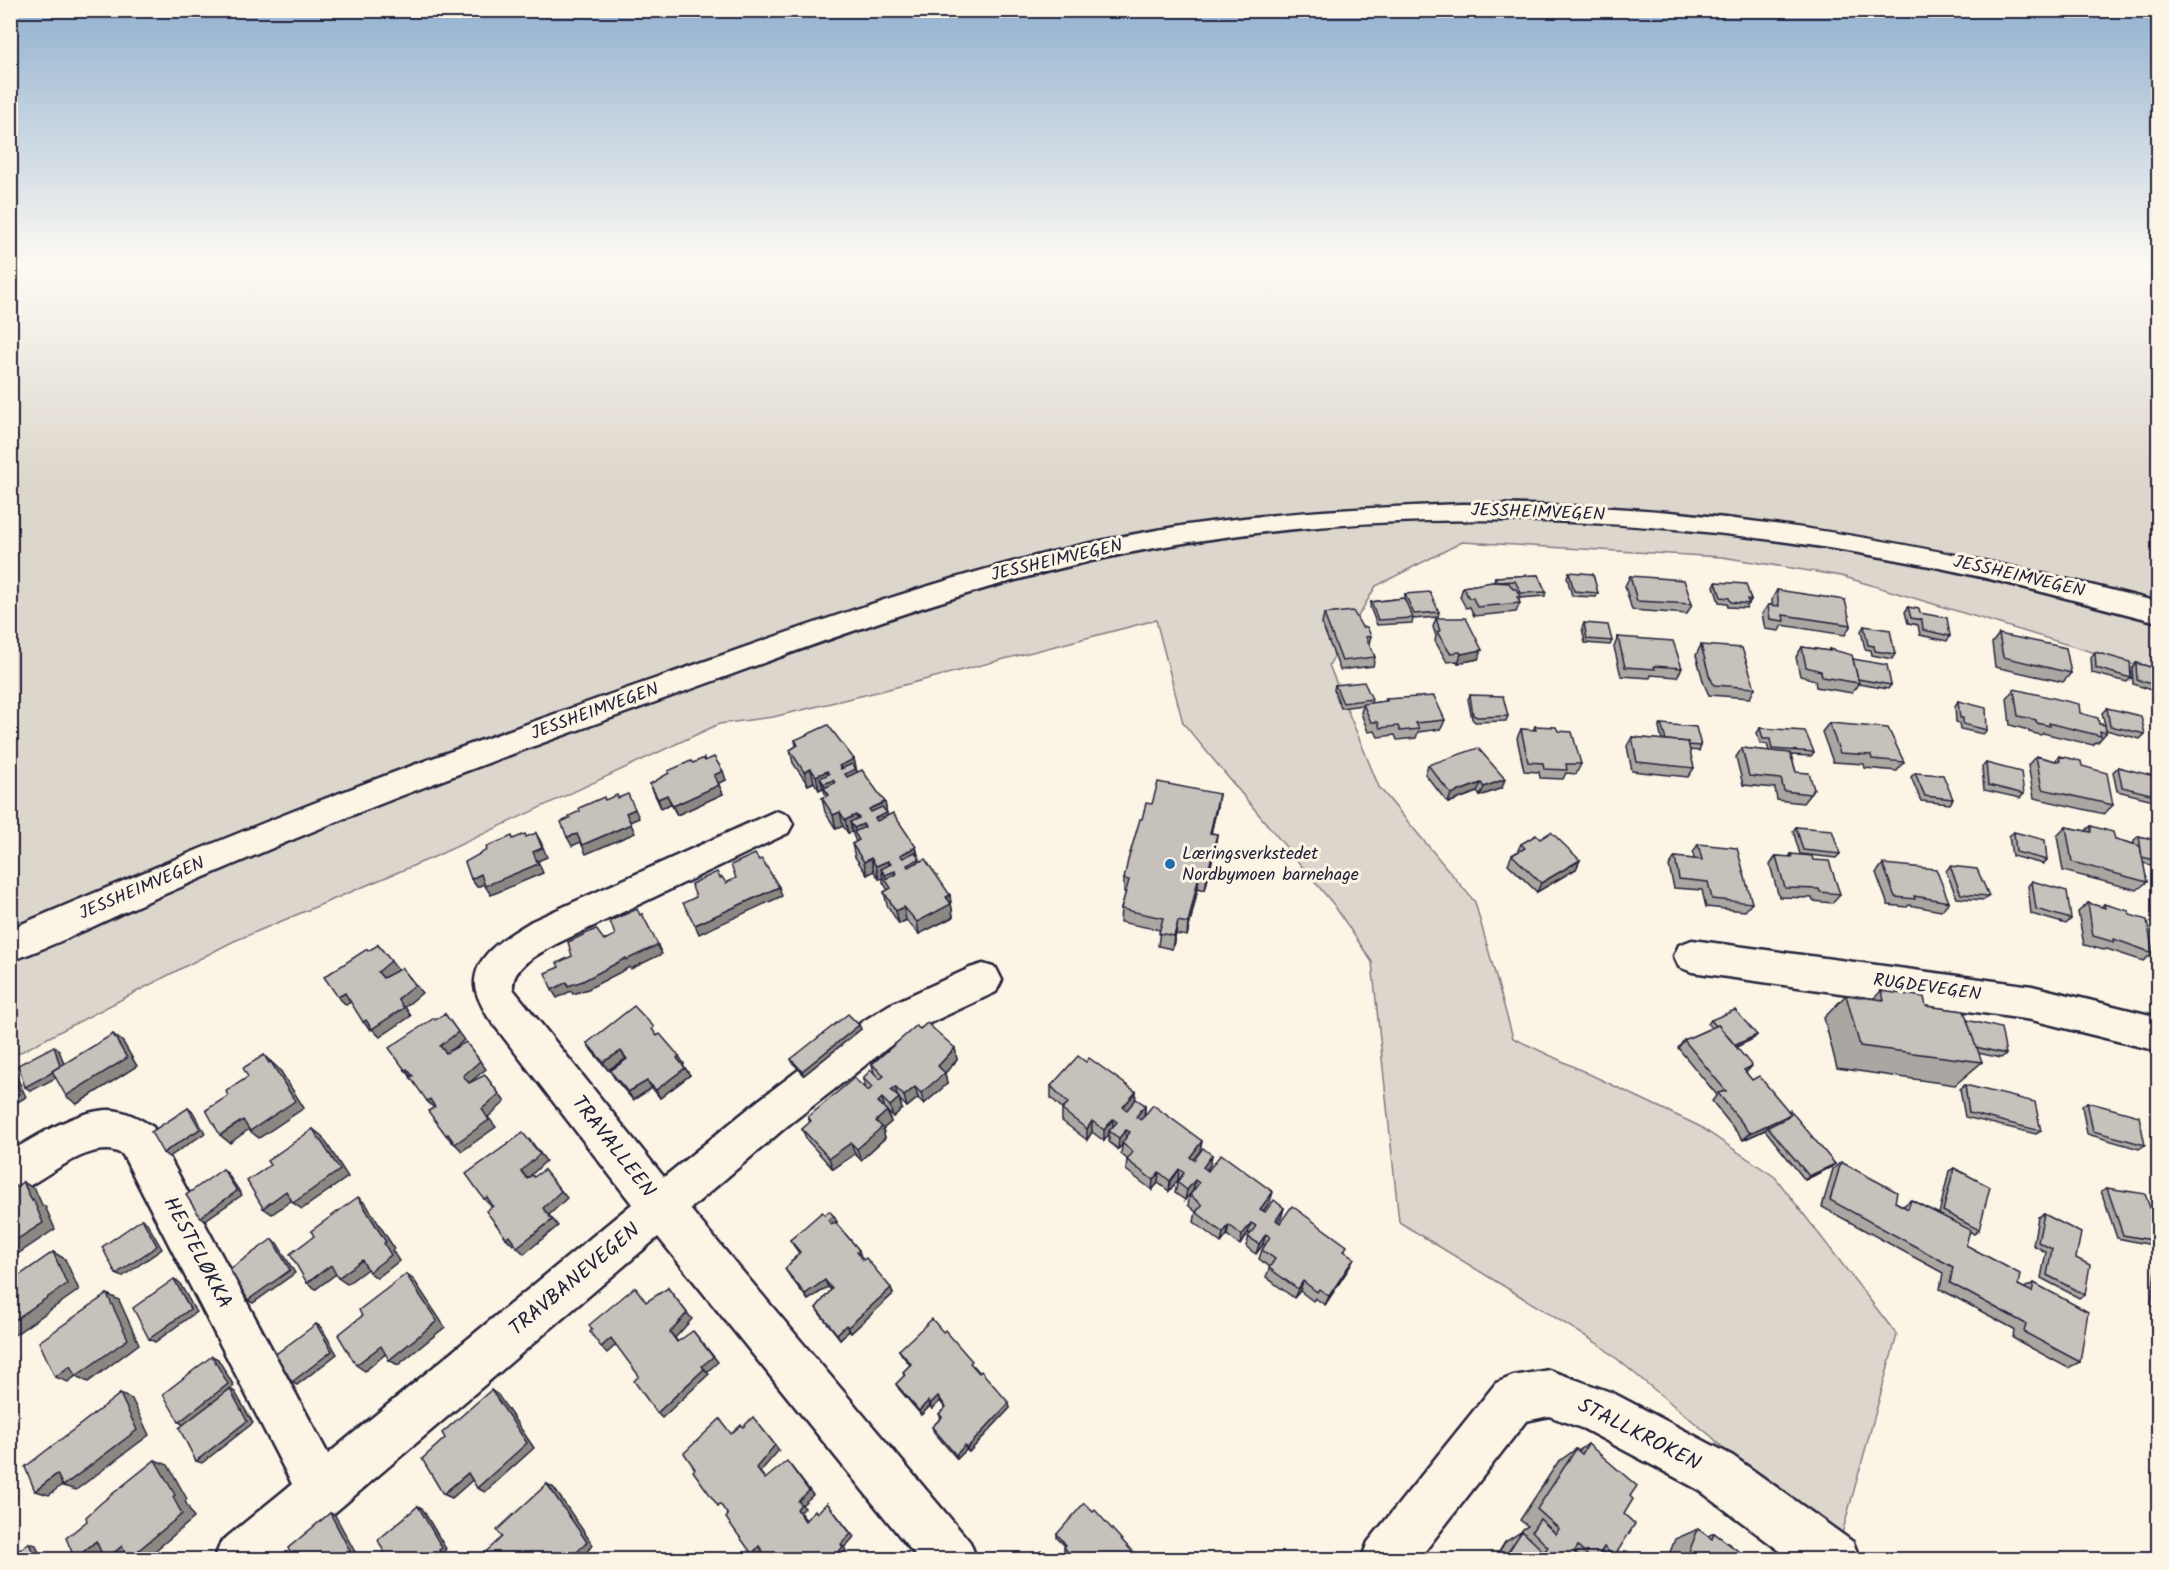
<svg xmlns="http://www.w3.org/2000/svg" width="2169" height="1570" viewBox="0 0 2169 1570" font-family="Kalam,sans-serif">
<style>
.green{fill:#dcd6cc;stroke:#7f7c84;stroke-width:1.5}
.lines{fill:none;stroke-linecap:round;stroke-linejoin:round}
.minor-casing{stroke:#22223b;stroke-width:5}
.major-casing{stroke:#22223b;stroke-width:5}
.minor{fill:#fcf5e5;fill-rule:evenodd}
.major{fill:#fcf5e5;fill-rule:evenodd}
.wall{fill:#aaa6a1;stroke:#22223b;stroke-width:1.5}
.shaded-wall{fill:#8b8783;stroke:#22223b;stroke-width:1.5}
.building{fill:#c6c1bb;stroke:#22223b;stroke-width:1.5}
.poi-dot{fill:#1f6fb2;stroke:#fcf5e5;stroke-width:2}
.labels{text-anchor:middle;dominant-baseline:central;stroke-width:6;stroke-linejoin:round;paint-order:stroke}
.street-label{font-size:18px;fill:#22223b;stroke:#fcf5e5}
.poi-label{font-size:18px;fill:#22223b;stroke:#fcf5e5;text-anchor:start}
.near-street-label{font-size:21px;fill:#22223b;stroke:#fcf5e5}
</style>
<rect width="100%" height="100%" fill="#fcf5e5"/>
<filter id="ink" filterUnits="userSpaceOnUse"><feTurbulence type="fractalNoise" baseFrequency=".0167" numOctaves="2"/><feDisplacementMap in="SourceGraphic" scale="12" xChannelSelector="R" yChannelSelector="G"/><feConvolveMatrix kernelMatrix="1 2 1 2 8 2 1 2 1" color-interpolation-filters="sRGB"/></filter>
<g filter="url(#ink)">
<path class="green" d="M 11,264 L 2158,264 L 2158,672 L 1841,576 L 1722,557 L 1462,542 L 1376,586 L 1329,665 L 1379,787 L 1475,902 L 1513,1038 L 1699,1126 L 1775,1177 L 1897,1335 L 1835,1559 L 1712,1437 L 1600,1345 L 1399,1222 L 1372,962 L 1334,905 L 1183,723 L 1156,620 L 881,691 L 773,717 L 719,724 L 434,857 L 232,942 L 11,1057 Z"/>
<g class="lines">
<g class="minor-casing">
<g id="minor">
<path d="M 776,811 L 788,815 L 793,824 L 788,833 L 558,943 C 540,953 511,966 513,989 L 664,1177 L 759,1100 L 862,1022 L 889,1005 L 970,968 L 983,964 L 996,968 L 1002,980 L 996,992 L 917,1029 L 890,1046 L 787,1126 L 690,1209 L 970,1542 L 977,1560 L 919,1560 L 658,1237 L 279,1560 L 214,1560 L 221,1542 L 292,1484 L 123,1155 C 93,1134 40,1184 10,1196 L 10,1152 C 36,1136 78,1110 109,1110 C 125,1110 140,1119 153,1127 L 328,1454 L 632,1204 L 488,1017 C 483,1008 476,996 475,986 C 473,954 509,935 532,921 Z"/>
<path d="M 1692,940 L 2032,986 L 2158,1017 L 2158,1051 L 2032,1020 L 1692,972 L 1679,967 L 1674,956 L 1679,945 Z"/>
<path d="M 1549,1370 L 1613,1393 L 1733,1456 L 1853,1542 L 1860,1560 L 1792,1560 L 1699,1490 L 1584,1429 L 1549,1416 L 1526,1421 L 1418,1560 L 1361,1560 L 1368,1542 L 1496,1383 L 1513,1376 Z"/>
</g>
</g>
<g class="major-casing">
<path id="major" d="M 1462,504 C 1541,505 1620,506 1698,515 C 1855,531 2007,563 2158,602 L 2158,622 C 2082,603 2007,581 1930,566 C 1677,516 1414,503 1160,547 C 1012,573 870,624 730,675 C 617,716 504,756 393,799 C 309,832 227,867 144,903 C 100,923 56,945 10,961 L 10,929 C 130,878 250,827 371,781 C 469,744 568,709 666,675 C 827,618 989,559 1157,530 C 1258,513 1360,508 1462,504 Z"/>
</g>
<use href="#minor" class="minor"/>
<use href="#major" class="major"/>
</g>
<g class="wall">
<path d="M 1569,572 L 1598,593 L 1596,597 L 1572,596 L 1567,577 Z"/>
<path d="M 1538,575 L 1546,592 L 1545,596 L 1520,598 L 1519,601 L 1520,603 L 1516,612 L 1474,616 L 1470,607 L 1466,608 L 1460,597 L 1463,587 L 1494,582 L 1495,577 Z"/>
<path d="M 1630,576 L 1692,604 L 1687,614 L 1632,610 L 1625,586 Z"/>
<path d="M 1716,582 L 1751,600 L 1746,608 L 1728,607 L 1727,603 L 1719,602 L 1714,586 Z"/>
<path d="M 1777,590 L 1851,625 L 1845,635 L 1782,625 L 1779,631 L 1765,629 L 1762,614 L 1768,605 L 1772,605 L 1772,599 Z"/>
<path d="M 1405,594 L 1439,612 L 1438,617 L 1413,619 L 1412,623 L 1377,625 L 1370,607 L 1371,602 L 1404,598 Z"/>
<path d="M 1908,607 L 1950,636 L 1947,641 L 1920,635 L 1918,625 L 1908,623 L 1905,612 Z"/>
<path d="M 1324,614 L 1362,627 L 1371,636 L 1369,643 L 1375,657 L 1373,666 L 1340,670 L 1322,624 Z"/>
<path d="M 1436,618 L 1478,659 L 1458,663 L 1457,661 L 1447,662 L 1435,641 L 1436,636 L 1433,627 Z"/>
<path d="M 1584,623 L 1612,641 L 1610,645 L 1585,643 L 1582,628 Z"/>
<path d="M 1864,626 L 1895,654 L 1892,659 L 1872,655 L 1871,650 L 1865,649 L 1861,631 Z"/>
<path d="M 1999,634 L 2071,673 L 2063,682 L 1995,667 L 1992,643 Z"/>
<path d="M 1618,637 L 1682,668 L 1677,677 L 1651,675 L 1650,678 L 1621,676 L 1614,647 Z"/>
<path d="M 1701,645 L 1755,688 L 1750,698 L 1709,695 L 1704,684 L 1696,655 Z"/>
<path d="M 1802,647 L 1828,651 L 1829,649 L 1853,659 L 1891,685 L 1888,689 L 1858,684 L 1852,693 L 1816,687 L 1815,680 L 1800,676 L 1796,657 Z"/>
<path d="M 2095,652 L 2131,678 L 2127,682 L 2092,673 L 2091,657 Z"/>
<path d="M 2136,663 L 2158,669 L 2158,692 L 2133,684 L 2132,668 Z"/>
<path d="M 1335,685 L 1372,699 L 1371,703 L 1386,701 L 1386,699 L 1445,720 L 1441,729 L 1418,732 L 1416,738 L 1397,740 L 1395,735 L 1378,737 L 1375,731 L 1368,732 L 1361,713 L 1363,705 L 1341,708 L 1334,690 Z"/>
<path d="M 2014,689 L 2080,713 L 2099,724 L 2105,725 L 2102,713 L 2107,708 L 2145,734 L 2140,739 L 2106,730 L 2106,733 L 2098,742 L 2096,742 L 2093,745 L 2043,733 L 2041,735 L 2029,732 L 2028,730 L 2010,725 L 2007,698 Z"/>
<path d="M 1470,695 L 1508,716 L 1506,721 L 1475,722 L 1472,719 L 1468,699 Z"/>
<path d="M 1958,701 L 1987,730 L 1983,734 L 1960,729 L 1959,723 L 1956,722 L 1955,706 Z"/>
<path d="M 1829,723 L 1904,762 L 1897,771 L 1865,768 L 1864,764 L 1833,762 L 1822,732 Z"/>
<path d="M 1661,724 L 1701,746 L 1699,751 L 1689,750 L 1694,768 L 1688,777 L 1632,771 L 1627,746 L 1632,737 L 1662,740 L 1659,728 Z"/>
<path d="M 1535,726 L 1558,731 L 1581,764 L 1576,774 L 1566,773 L 1563,779 L 1540,778 L 1539,772 L 1524,771 L 1517,738 L 1521,729 L 1533,730 Z"/>
<path d="M 1760,728 L 1814,752 L 1811,756 L 1791,755 L 1796,772 L 1814,789 L 1803,803 L 1777,800 L 1775,788 L 1743,785 L 1736,757 L 1742,748 L 1769,751 L 1767,744 L 1760,743 L 1757,733 Z"/>
<path d="M 795,740 L 854,759 L 857,772 L 885,802 L 887,816 L 916,847 L 920,862 L 952,908 L 953,917 L 919,934 L 906,920 L 899,924 L 887,905 L 884,892 L 888,890 L 883,882 L 883,878 L 879,879 L 874,871 L 867,875 L 855,857 L 852,844 L 856,842 L 852,832 L 848,833 L 843,826 L 836,829 L 825,812 L 822,798 L 826,796 L 823,788 L 819,790 L 814,782 L 808,785 L 793,763 L 790,750 L 796,746 Z"/>
<path d="M 2036,756 L 2055,761 L 2059,756 L 2113,805 L 2104,814 L 2034,798 L 2028,765 Z"/>
<path d="M 705,761 L 726,780 L 718,783 L 723,794 L 677,815 L 671,804 L 661,808 L 650,784 L 693,763 Z"/>
<path d="M 1986,763 L 2024,794 L 2020,798 L 1984,790 L 1982,767 Z"/>
<path d="M 1428,765 L 1502,788 L 1480,796 L 1477,792 L 1448,803 L 1425,774 Z"/>
<path d="M 2118,767 L 2158,796 L 2153,800 L 2117,791 L 2113,772 Z"/>
<path d="M 1915,773 L 1953,799 L 1950,804 L 1921,801 L 1911,777 Z"/>
<path d="M 1219,794 L 1217,807 L 1211,833 L 1217,834 L 1215,848 L 1205,890 L 1198,888 L 1187,936 L 1176,934 L 1172,949 L 1158,946 L 1160,930 L 1120,922 L 1121,909 L 1126,892 L 1124,892 L 1124,879 L 1142,819 L 1152,804 Z"/>
<path d="M 2091,826 L 2115,839 L 2134,844 L 2134,840 L 2139,836 L 2158,841 L 2158,873 L 2156,873 L 2155,866 L 2143,863 L 2147,882 L 2137,890 L 2063,871 L 2057,836 L 2066,827 L 2085,831 Z"/>
<path d="M 1796,827 L 1840,854 L 1836,858 L 1800,854 L 1793,831 Z"/>
<path d="M 2014,832 L 2047,860 L 2043,864 L 2012,856 L 2009,836 Z"/>
<path d="M 1540,839 L 1580,860 L 1576,869 L 1537,892 L 1508,864 L 1512,855 L 1517,852 L 1521,844 Z"/>
<path d="M 1698,844 L 1752,903 L 1745,911 L 1706,907 L 1702,890 L 1674,888 L 1669,866 L 1675,857 L 1694,859 L 1693,853 Z"/>
<path d="M 1791,854 L 1813,860 L 1840,894 L 1832,903 L 1813,901 L 1812,898 L 1779,897 L 1770,865 L 1776,856 L 1789,857 Z"/>
<path d="M 1883,864 L 1949,902 L 1941,911 L 1909,905 L 1907,907 L 1888,905 L 1876,873 Z"/>
<path d="M 1950,866 L 1989,896 L 1984,900 L 1957,898 L 1946,871 Z"/>
<path d="M 2032,881 L 2071,919 L 2066,924 L 2031,914 L 2028,886 Z"/>
<path d="M 2088,903 L 2101,907 L 2104,904 L 2130,915 L 2153,953 L 2143,961 L 2107,949 L 2104,950 L 2084,945 L 2078,912 Z"/>
<path d="M 1881,991 L 1967,1020 L 2006,1054 L 2001,1058 L 1978,1053 L 1982,1062 L 1955,1085 L 1837,1068 L 1824,1018 L 1846,995 L 1873,999 Z"/>
<path d="M 1711,1020 L 1757,1035 L 1753,1039 L 1736,1047 L 1746,1073 L 1752,1080 L 1788,1111 L 1835,1164 L 1831,1167 L 1805,1180 L 1765,1130 L 1743,1140 L 1712,1101 L 1717,1095 L 1678,1048 L 1684,1040 L 1711,1028 L 1708,1024 Z"/>
<path d="M 859,1025 L 861,1029 L 804,1075 L 793,1063 L 791,1059 Z"/>
<path d="M 920,1029 L 955,1048 L 957,1060 L 945,1073 L 947,1084 L 924,1104 L 918,1098 L 907,1107 L 900,1100 L 902,1109 L 893,1117 L 888,1112 L 891,1122 L 883,1129 L 885,1138 L 861,1160 L 855,1154 L 833,1169 L 807,1140 L 802,1129 L 810,1123 L 808,1117 L 866,1089 L 863,1078 L 874,1073 L 872,1064 Z"/>
<path d="M 658,1035 L 684,1064 L 683,1065 L 690,1075 L 660,1098 L 652,1088 L 633,1100 L 615,1079 L 610,1071 L 626,1059 L 608,1070 L 592,1051 L 587,1043 Z"/>
<path d="M 1086,1062 L 1136,1092 L 1135,1100 L 1145,1105 L 1145,1115 L 1202,1141 L 1200,1151 L 1194,1160 L 1212,1155 L 1210,1165 L 1207,1169 L 1270,1202 L 1263,1211 L 1265,1212 L 1284,1208 L 1281,1218 L 1278,1222 L 1345,1252 L 1349,1268 L 1325,1305 L 1315,1298 L 1313,1301 L 1300,1291 L 1294,1298 L 1266,1277 L 1270,1267 L 1259,1259 L 1262,1250 L 1265,1245 L 1263,1244 L 1256,1254 L 1250,1250 L 1246,1246 L 1250,1234 L 1248,1233 L 1240,1245 L 1227,1235 L 1221,1243 L 1194,1222 L 1196,1212 L 1188,1205 L 1190,1195 L 1193,1191 L 1185,1200 L 1175,1193 L 1178,1180 L 1169,1191 L 1158,1183 L 1152,1190 L 1126,1170 L 1127,1159 L 1121,1154 L 1122,1145 L 1118,1149 L 1109,1142 L 1109,1134 L 1104,1141 L 1092,1132 L 1087,1140 L 1062,1121 L 1062,1110 L 1063,1109 L 1051,1098 L 1051,1086 Z"/>
<path d="M 1965,1085 L 2041,1131 L 2036,1134 L 1965,1117 L 1960,1089 Z"/>
<path d="M 2087,1102 L 2145,1145 L 2139,1149 L 2087,1134 L 2082,1106 Z"/>
<path d="M 1841,1162 L 1895,1202 L 1903,1206 L 1911,1200 L 1939,1214 L 1949,1171 L 1954,1168 L 1979,1230 L 1974,1234 L 1969,1231 L 1966,1245 L 2018,1285 L 2024,1288 L 2034,1283 L 2080,1362 L 2068,1368 L 2013,1338 L 2014,1329 L 1940,1289 L 1943,1273 L 1822,1207 L 1833,1169 Z"/>
<path d="M 2107,1188 L 2158,1230 L 2158,1245 L 2157,1246 L 2117,1238 L 2101,1191 Z"/>
<path d="M 2044,1214 L 2085,1295 L 2079,1298 L 2041,1278 L 2046,1252 L 2033,1245 L 2038,1217 Z"/>
<path d="M 825,1215 L 837,1222 L 836,1223 L 859,1250 L 861,1257 L 891,1288 L 893,1294 L 851,1333 L 849,1331 L 840,1339 L 820,1314 L 816,1308 L 831,1290 L 828,1287 L 808,1300 L 789,1275 L 785,1269 L 799,1253 L 794,1246 L 790,1240 Z"/>
<path d="M 2158,1250 L 2158,1309 L 2151,1306 L 2157,1251 Z"/>
<path d="M 899,1350 L 974,1366 L 1010,1408 L 969,1452 L 966,1450 L 957,1459 L 934,1432 L 932,1427 L 941,1418 L 939,1414 L 945,1408 L 940,1401 L 932,1409 L 930,1406 L 921,1415 L 899,1389 L 896,1384 L 904,1376 L 903,1372 L 910,1365 L 902,1355 Z"/>
<path d="M 1588,1444 L 1630,1496 L 1624,1514 L 1614,1557 L 1609,1560 L 1494,1560 L 1505,1542 L 1521,1532 L 1523,1529 L 1528,1526 L 1520,1520 L 1558,1462 L 1576,1449 L 1578,1451 Z"/>
<path d="M 1698,1529 L 1708,1536 L 1714,1533 L 1750,1560 L 1667,1560 L 1675,1539 Z"/>
<path d="M 1057,1534 L 1138,1560 L 1070,1559 L 1064,1551 L 1064,1547 L 1065,1546 L 1057,1538 Z"/>
</g>
<g class="shaded-wall">
<path d="M 1482,650 L 1478,659 L 1458,663 L 1461,654 Z"/>
<path d="M 854,759 L 857,773 L 848,788 L 839,766 Z"/>
<path d="M 811,769 L 814,782 L 808,785 L 804,772 Z"/>
<path d="M 723,771 L 726,780 L 717,784 L 714,775 Z"/>
<path d="M 827,771 L 829,782 L 833,780 L 836,794 L 825,789 L 824,784 L 820,778 L 823,788 L 819,790 L 816,776 Z"/>
<path d="M 1505,779 L 1502,788 L 1480,796 L 1484,787 Z"/>
<path d="M 1481,783 L 1477,792 L 1448,803 L 1451,794 Z"/>
<path d="M 719,785 L 723,794 L 677,815 L 673,806 Z"/>
<path d="M 1219,794 L 1217,807 L 1208,846 L 1210,833 Z"/>
<path d="M 667,795 L 671,804 L 661,808 L 658,799 Z"/>
<path d="M 885,802 L 889,826 L 878,831 L 869,809 Z"/>
<path d="M 635,809 L 639,818 L 630,822 L 626,813 Z"/>
<path d="M 840,812 L 843,826 L 836,829 L 833,815 Z"/>
<path d="M 856,815 L 859,826 L 863,824 L 866,837 L 856,835 L 854,828 L 850,822 L 852,832 L 848,833 L 845,820 Z"/>
<path d="M 631,824 L 635,833 L 586,854 L 582,845 Z"/>
<path d="M 536,833 L 541,842 L 547,857 L 538,861 L 543,873 L 491,895 L 485,886 L 533,852 Z"/>
<path d="M 577,834 L 581,842 L 572,846 L 567,837 Z"/>
<path d="M 1217,834 L 1215,848 L 1205,890 L 1207,877 Z"/>
<path d="M 916,847 L 921,872 L 909,878 L 900,855 Z"/>
<path d="M 871,858 L 874,871 L 867,875 L 864,862 Z"/>
<path d="M 1580,860 L 1576,869 L 1537,892 L 1541,883 Z"/>
<path d="M 888,861 L 891,873 L 895,871 L 897,884 L 886,880 L 885,875 L 881,869 L 883,878 L 879,879 L 876,866 Z"/>
<path d="M 481,874 L 487,883 L 477,887 L 471,879 Z"/>
<path d="M 1199,875 L 1198,888 L 1187,936 L 1188,923 Z"/>
<path d="M 779,887 L 782,896 L 699,934 L 695,925 Z"/>
<path d="M 950,895 L 953,917 L 919,934 L 917,922 L 946,897 Z"/>
<path d="M 904,907 L 906,920 L 899,924 L 896,911 Z"/>
<path d="M 642,914 L 662,954 L 631,969 L 630,967 L 588,989 L 573,994 L 571,991 L 557,998 L 552,990 Z"/>
<path d="M 1178,921 L 1176,934 L 1172,949 L 1174,936 Z"/>
<path d="M 378,945 L 398,970 L 385,980 L 390,987 L 378,972 Z"/>
<path d="M 402,968 L 422,993 L 405,1007 L 411,1016 L 380,1037 L 372,1029 L 398,999 Z"/>
<path d="M 345,993 L 352,1001 L 346,1005 L 338,997 Z"/>
<path d="M 445,1014 L 464,1040 L 447,1054 L 440,1046 Z"/>
<path d="M 366,1020 L 373,1028 L 371,1030 L 363,1022 Z"/>
<path d="M 859,1025 L 861,1029 L 804,1075 L 802,1071 Z"/>
<path d="M 113,1034 L 123,1042 L 137,1066 L 77,1104 L 66,1096 Z"/>
<path d="M 1757,1035 L 1753,1039 L 1730,1050 L 1733,1046 Z"/>
<path d="M 466,1042 L 486,1069 L 469,1083 L 463,1076 Z"/>
<path d="M 54,1046 L 59,1050 L 67,1072 L 31,1091 L 25,1087 Z"/>
<path d="M 955,1048 L 957,1060 L 945,1073 L 947,1084 L 924,1104 L 921,1093 L 938,1066 Z"/>
<path d="M 621,1051 L 626,1059 L 608,1070 L 603,1062 Z"/>
<path d="M 264,1055 L 280,1070 L 304,1108 L 259,1138 L 250,1131 L 269,1063 Z"/>
<path d="M 679,1056 L 684,1064 L 681,1066 L 677,1058 Z"/>
<path d="M 1752,1066 L 1745,1074 L 1744,1070 Z"/>
<path d="M 685,1068 L 690,1075 L 660,1098 L 656,1090 Z"/>
<path d="M 10,1069 L 15,1073 L 26,1097 L 10,1107 Z"/>
<path d="M 407,1069 L 414,1076 L 412,1078 L 405,1070 Z"/>
<path d="M 485,1075 L 505,1102 L 488,1117 L 496,1127 L 462,1151 L 455,1144 L 482,1109 Z"/>
<path d="M 647,1081 L 652,1088 L 633,1100 L 628,1092 Z"/>
<path d="M 895,1087 L 898,1098 L 891,1090 Z"/>
<path d="M 915,1087 L 918,1098 L 907,1107 L 904,1096 Z"/>
<path d="M 1136,1092 L 1135,1103 L 1122,1118 L 1123,1107 Z"/>
<path d="M 882,1098 L 885,1109 L 878,1102 Z"/>
<path d="M 899,1098 L 902,1109 L 893,1117 L 890,1106 Z"/>
<path d="M 430,1099 L 437,1106 L 434,1108 L 427,1101 Z"/>
<path d="M 1145,1105 L 1144,1117 L 1136,1128 L 1136,1117 Z"/>
<path d="M 188,1108 L 193,1112 L 205,1133 L 169,1157 L 163,1153 Z"/>
<path d="M 887,1111 L 891,1122 L 883,1129 L 885,1138 L 861,1160 L 857,1149 L 876,1121 Z"/>
<path d="M 1791,1114 L 1783,1122 L 1768,1127 L 1765,1130 L 1743,1140 L 1750,1133 Z"/>
<path d="M 1113,1119 L 1113,1130 L 1109,1131 L 1109,1134 L 1104,1141 L 1104,1130 Z"/>
<path d="M 243,1120 L 252,1127 L 230,1143 L 220,1135 Z"/>
<path d="M 1092,1121 L 1092,1132 L 1087,1140 L 1087,1129 Z"/>
<path d="M 313,1129 L 322,1136 L 348,1177 L 302,1209 L 293,1203 Z"/>
<path d="M 1126,1130 L 1126,1140 L 1122,1143 L 1122,1145 L 1118,1149 L 1119,1138 Z"/>
<path d="M 448,1134 L 455,1141 L 453,1143 L 446,1135 Z"/>
<path d="M 530,1140 L 546,1161 L 528,1178 L 534,1186 L 521,1171 Z"/>
<path d="M 1202,1141 L 1200,1151 L 1188,1167 L 1190,1157 Z"/>
<path d="M 851,1143 L 855,1154 L 833,1169 L 829,1158 Z"/>
<path d="M 1212,1155 L 1210,1165 L 1201,1177 L 1203,1167 Z"/>
<path d="M 1835,1164 L 1831,1167 L 1805,1180 L 1809,1176 Z"/>
<path d="M 223,1169 L 227,1173 L 242,1195 L 205,1220 L 200,1217 Z"/>
<path d="M 1179,1169 L 1178,1180 L 1169,1191 L 1170,1181 Z"/>
<path d="M 544,1170 L 567,1198 L 549,1215 L 558,1226 L 524,1254 L 517,1247 L 543,1208 Z"/>
<path d="M 1159,1172 L 1158,1183 L 1152,1190 L 1153,1180 Z"/>
<path d="M 1195,1180 L 1193,1191 L 1185,1200 L 1187,1190 Z"/>
<path d="M 23,1182 L 35,1189 L 42,1205 L 45,1206 L 55,1229 L 10,1259 L 10,1244 L 32,1201 Z"/>
<path d="M 286,1191 L 295,1198 L 272,1214 L 263,1208 Z"/>
<path d="M 1273,1192 L 1270,1202 L 1257,1219 L 1260,1209 Z"/>
<path d="M 358,1197 L 366,1204 L 394,1248 L 392,1250 L 399,1261 L 377,1278 L 369,1272 L 384,1243 Z"/>
<path d="M 487,1197 L 494,1204 L 491,1206 L 484,1199 Z"/>
<path d="M 1284,1208 L 1281,1218 L 1273,1230 L 1276,1220 Z"/>
<path d="M 834,1216 L 837,1222 L 831,1227 L 828,1220 Z"/>
<path d="M 142,1219 L 147,1223 L 162,1249 L 122,1277 L 116,1274 Z"/>
<path d="M 1251,1223 L 1248,1233 L 1240,1245 L 1242,1235 Z"/>
<path d="M 1229,1225 L 1227,1235 L 1221,1243 L 1223,1233 Z"/>
<path d="M 1266,1234 L 1263,1244 L 1256,1254 L 1259,1244 Z"/>
<path d="M 509,1236 L 516,1242 L 513,1245 L 506,1238 Z"/>
<path d="M 272,1239 L 277,1243 L 295,1273 L 253,1303 L 248,1300 Z"/>
<path d="M 53,1252 L 65,1259 L 79,1290 L 10,1338 L 10,1323 Z"/>
<path d="M 1354,1258 L 1349,1268 L 1325,1305 L 1329,1296 Z"/>
<path d="M 362,1260 L 370,1267 L 347,1284 L 338,1278 Z"/>
<path d="M 331,1265 L 340,1271 L 316,1289 L 307,1283 Z"/>
<path d="M 406,1274 L 414,1280 L 445,1327 L 398,1365 L 389,1360 Z"/>
<path d="M 174,1279 L 179,1282 L 196,1312 L 155,1342 L 149,1339 Z"/>
<path d="M 825,1280 L 828,1287 L 808,1300 L 805,1294 Z"/>
<path d="M 1303,1281 L 1300,1291 L 1294,1298 L 1298,1289 Z"/>
<path d="M 668,1288 L 692,1319 L 675,1338 L 682,1347 L 670,1332 Z"/>
<path d="M 891,1288 L 893,1294 L 851,1333 L 848,1327 Z"/>
<path d="M 107,1294 L 119,1300 L 139,1344 L 88,1382 L 76,1376 L 68,1382 L 55,1377 Z"/>
<path d="M 316,1324 L 321,1327 L 337,1354 L 297,1385 L 292,1382 Z"/>
<path d="M 846,1325 L 849,1331 L 840,1339 L 837,1334 Z"/>
<path d="M 693,1331 L 718,1362 L 707,1372 L 702,1366 Z"/>
<path d="M 611,1338 L 617,1344 L 607,1353 L 601,1347 Z"/>
<path d="M 381,1346 L 389,1351 L 365,1371 L 356,1365 Z"/>
<path d="M 212,1356 L 218,1359 L 234,1386 L 184,1425 L 179,1422 Z"/>
<path d="M 704,1369 L 709,1374 L 662,1418 L 657,1413 Z"/>
<path d="M 230,1389 L 235,1392 L 253,1423 L 202,1463 L 196,1461 Z"/>
<path d="M 491,1390 L 498,1395 L 534,1448 L 485,1492 L 477,1488 Z"/>
<path d="M 120,1394 L 132,1399 L 149,1435 L 76,1490 L 63,1486 Z"/>
<path d="M 938,1396 L 940,1401 L 932,1409 L 930,1404 Z"/>
<path d="M 928,1401 L 930,1406 L 921,1415 L 919,1411 Z"/>
<path d="M 1009,1403 L 1010,1408 L 969,1452 L 967,1448 Z"/>
<path d="M 757,1422 L 779,1450 L 760,1472 L 769,1483 L 756,1468 Z"/>
<path d="M 965,1445 L 966,1450 L 957,1459 L 956,1455 Z"/>
<path d="M 155,1460 L 168,1465 L 187,1499 L 185,1501 L 194,1518 L 144,1560 L 128,1559 Z"/>
<path d="M 791,1466 L 813,1495 L 802,1505 L 798,1501 Z"/>
<path d="M 468,1473 L 476,1477 L 452,1498 L 443,1494 Z"/>
<path d="M 57,1474 L 71,1478 L 49,1495 L 35,1491 Z"/>
<path d="M 10,1481 L 17,1496 L 10,1500 Z"/>
<path d="M 547,1484 L 554,1488 L 593,1545 L 579,1560 L 569,1560 Z"/>
<path d="M 827,1503 L 854,1537 L 844,1548 L 841,1544 Z"/>
<path d="M 801,1504 L 805,1508 L 800,1512 L 809,1524 L 797,1509 Z"/>
<path d="M 418,1506 L 422,1508 L 446,1549 L 444,1551 L 448,1560 L 445,1560 L 439,1550 Z"/>
<path d="M 330,1513 L 335,1515 L 355,1552 L 346,1560 L 339,1560 Z"/>
<path d="M 96,1541 L 109,1545 L 91,1560 L 75,1559 Z"/>
<path d="M 29,1543 L 36,1545 L 42,1560 L 36,1560 Z"/>
<path d="M 122,1546 L 135,1549 L 122,1560 L 105,1560 Z"/>
<path d="M 759,1546 L 764,1550 L 756,1558 L 752,1554 Z"/>
<path d="M 843,1547 L 846,1550 L 837,1560 L 831,1560 Z"/>
</g>
<g class="building">
<path d="M 1569,572 L 1593,574 L 1598,593 L 1574,591 Z"/>
<path d="M 1538,575 L 1546,592 L 1521,593 L 1515,581 L 1497,582 L 1495,577 Z"/>
<path d="M 1630,576 L 1684,580 L 1692,604 L 1637,601 Z"/>
<path d="M 1492,582 L 1509,583 L 1513,589 L 1516,589 L 1520,596 L 1517,597 L 1520,603 L 1477,607 L 1473,598 L 1469,598 L 1463,587 Z"/>
<path d="M 1716,582 L 1746,584 L 1751,600 L 1747,599 L 1749,604 L 1731,602 L 1729,598 L 1721,597 Z"/>
<path d="M 1777,590 L 1845,600 L 1851,625 L 1783,615 L 1784,621 L 1770,619 L 1768,605 L 1779,606 Z"/>
<path d="M 1430,592 L 1439,612 L 1414,614 L 1405,594 Z"/>
<path d="M 1404,598 L 1413,618 L 1378,620 L 1371,602 Z"/>
<path d="M 1908,607 L 1919,609 L 1920,613 L 1947,618 L 1950,636 L 1923,630 L 1922,620 L 1911,618 Z"/>
<path d="M 1353,611 L 1362,627 L 1367,627 L 1371,636 L 1366,637 L 1375,657 L 1342,661 L 1324,614 Z"/>
<path d="M 1436,618 L 1466,618 L 1482,650 L 1461,654 L 1460,652 L 1450,653 L 1437,632 L 1440,631 Z"/>
<path d="M 1584,623 L 1608,625 L 1612,641 L 1587,639 Z"/>
<path d="M 1864,626 L 1890,630 L 1895,654 L 1875,651 L 1874,646 L 1868,645 Z"/>
<path d="M 1999,634 L 2048,644 L 2066,648 L 2071,673 L 2003,657 Z"/>
<path d="M 1618,637 L 1673,641 L 1682,668 L 1654,666 L 1655,669 L 1625,667 Z"/>
<path d="M 1701,645 L 1742,648 L 1755,688 L 1714,685 L 1709,675 Z"/>
<path d="M 1802,647 L 1830,651 L 1829,649 L 1852,655 L 1859,683 L 1822,677 L 1821,671 L 1806,667 Z"/>
<path d="M 2095,652 L 2130,662 L 2131,678 L 2096,668 Z"/>
<path d="M 1853,659 L 1887,665 L 1891,685 L 1858,679 Z"/>
<path d="M 2136,663 L 2158,669 L 2158,686 L 2137,680 Z"/>
<path d="M 1364,682 L 1372,699 L 1343,703 L 1335,685 Z"/>
<path d="M 2014,689 L 2079,704 L 2080,713 L 2098,718 L 2099,724 L 2105,725 L 2106,733 L 2100,731 L 2101,736 L 2049,723 L 2050,726 L 2037,723 L 2036,720 L 2018,716 Z"/>
<path d="M 1470,695 L 1503,696 L 1508,716 L 1477,717 L 1473,715 Z"/>
<path d="M 1434,696 L 1445,720 L 1416,723 L 1419,729 L 1400,731 L 1398,726 L 1380,728 L 1378,722 L 1371,722 L 1363,704 L 1387,701 L 1386,699 Z"/>
<path d="M 1958,701 L 1986,708 L 1987,730 L 1963,724 L 1963,718 L 1960,718 Z"/>
<path d="M 2107,708 L 2141,716 L 2145,734 L 2110,726 Z"/>
<path d="M 1829,723 L 1888,728 L 1904,762 L 1872,759 L 1871,755 L 1840,753 Z"/>
<path d="M 1661,724 L 1696,727 L 1701,746 L 1688,745 L 1688,742 L 1666,740 Z"/>
<path d="M 828,725 L 854,759 L 839,766 L 841,769 L 852,764 L 856,769 L 845,774 L 847,777 L 862,770 L 885,802 L 869,809 L 871,812 L 882,807 L 887,813 L 875,818 L 877,821 L 893,813 L 916,847 L 900,855 L 903,858 L 915,852 L 919,859 L 907,865 L 908,867 L 925,859 L 950,895 L 946,897 L 951,904 L 917,922 L 904,907 L 896,911 L 884,892 L 891,888 L 885,879 L 896,874 L 895,871 L 885,875 L 881,869 L 891,864 L 888,861 L 876,866 L 871,858 L 864,862 L 852,844 L 859,840 L 854,832 L 865,827 L 863,824 L 854,828 L 850,822 L 859,818 L 856,815 L 845,820 L 840,812 L 833,815 L 822,798 L 829,795 L 824,788 L 835,783 L 833,780 L 824,784 L 820,778 L 829,774 L 827,771 L 816,776 L 811,769 L 804,772 L 790,750 L 798,745 L 795,740 Z"/>
<path d="M 1535,726 L 1556,727 L 1558,731 L 1572,732 L 1581,764 L 1566,764 L 1567,770 L 1544,769 L 1543,763 L 1528,762 L 1521,729 L 1536,730 Z"/>
<path d="M 1760,728 L 1805,731 L 1814,752 L 1772,749 L 1770,739 L 1763,739 Z"/>
<path d="M 1632,737 L 1688,742 L 1694,768 L 1637,762 Z"/>
<path d="M 1478,748 L 1505,779 L 1484,787 L 1481,783 L 1451,794 L 1428,765 Z"/>
<path d="M 1742,748 L 1790,753 L 1796,772 L 1809,773 L 1814,789 L 1810,794 L 1784,791 L 1781,779 L 1749,776 Z"/>
<path d="M 2036,756 L 2055,761 L 2060,761 L 2059,756 L 2081,761 L 2082,766 L 2107,773 L 2113,805 L 2042,789 Z"/>
<path d="M 714,757 L 723,771 L 714,775 L 719,785 L 673,806 L 667,795 L 658,799 L 650,784 L 669,773 L 668,771 L 691,761 L 693,763 L 704,758 L 705,761 Z"/>
<path d="M 1986,763 L 2021,772 L 2024,794 L 1988,785 Z"/>
<path d="M 2118,767 L 2154,776 L 2158,796 L 2122,787 Z"/>
<path d="M 1915,773 L 1943,775 L 1953,799 L 1925,796 Z"/>
<path d="M 1158,782 L 1219,794 L 1210,833 L 1217,834 L 1207,877 L 1199,875 L 1188,923 L 1178,921 L 1174,936 L 1159,933 L 1163,918 L 1121,909 L 1129,880 L 1124,879 L 1128,860 L 1140,819 L 1142,819 L 1146,803 L 1152,804 Z"/>
<path d="M 628,794 L 635,809 L 626,813 L 631,824 L 582,845 L 577,834 L 567,837 L 561,822 L 570,818 L 569,816 L 580,811 L 579,808 L 604,797 L 605,800 L 617,795 L 618,798 Z"/>
<path d="M 2091,826 L 2113,832 L 2115,839 L 2140,846 L 2147,882 L 2072,862 L 2066,827 L 2091,832 Z"/>
<path d="M 1796,827 L 1832,830 L 1840,854 L 1803,850 Z"/>
<path d="M 1551,832 L 1580,860 L 1541,883 L 1512,855 L 1525,848 L 1521,844 L 1536,835 L 1540,839 Z"/>
<path d="M 2014,832 L 2045,840 L 2047,860 L 2016,852 Z"/>
<path d="M 536,833 L 542,848 L 533,852 L 538,864 L 485,886 L 481,874 L 471,879 L 465,862 L 487,850 L 486,847 L 512,836 L 513,839 L 525,834 L 526,837 Z"/>
<path d="M 2139,836 L 2158,841 L 2158,861 L 2142,857 Z"/>
<path d="M 1698,844 L 1737,848 L 1752,903 L 1712,899 L 1708,882 L 1679,879 L 1675,857 L 1702,860 Z"/>
<path d="M 755,854 L 759,860 L 762,859 L 779,887 L 695,925 L 683,903 L 696,897 L 691,884 L 717,872 L 720,878 L 722,877 L 726,883 L 736,878 L 731,865 Z"/>
<path d="M 1791,854 L 1812,856 L 1813,860 L 1829,861 L 1840,894 L 1820,892 L 1819,889 L 1785,888 L 1776,856 L 1792,857 Z"/>
<path d="M 1883,864 L 1936,869 L 1949,902 L 1914,896 L 1915,899 L 1895,897 Z"/>
<path d="M 1950,866 L 1977,869 L 1989,896 L 1961,894 Z"/>
<path d="M 2032,881 L 2067,891 L 2071,919 L 2036,909 Z"/>
<path d="M 2088,903 L 2105,908 L 2104,904 L 2129,911 L 2130,915 L 2147,920 L 2153,953 L 2114,939 L 2114,942 L 2093,936 Z"/>
<path d="M 637,909 L 640,915 L 642,914 L 658,945 L 626,960 L 626,958 L 583,981 L 568,986 L 567,982 L 552,990 L 545,973 L 559,967 L 557,963 L 572,956 L 568,942 L 596,929 L 604,940 L 615,935 L 610,921 Z"/>
<path d="M 378,945 L 391,961 L 378,972 L 383,978 L 402,968 L 415,985 L 398,999 L 404,1008 L 372,1029 L 366,1020 L 363,1022 L 345,993 L 338,997 L 324,977 L 367,949 L 368,951 Z"/>
<path d="M 1881,991 L 1924,997 L 1926,1006 L 1964,1011 L 1982,1062 L 1860,1046 L 1846,995 L 1884,1000 Z"/>
<path d="M 634,1006 L 654,1027 L 652,1029 L 657,1036 L 660,1034 L 679,1056 L 677,1058 L 685,1068 L 656,1090 L 647,1081 L 628,1092 L 610,1071 L 627,1059 L 621,1051 L 603,1062 L 587,1043 Z"/>
<path d="M 1735,1010 L 1757,1035 L 1735,1045 L 1718,1025 L 1716,1026 L 1711,1020 Z"/>
<path d="M 445,1014 L 458,1032 L 440,1046 L 446,1053 L 466,1042 L 480,1061 L 463,1076 L 469,1083 L 485,1075 L 499,1094 L 482,1109 L 489,1120 L 455,1144 L 448,1134 L 446,1135 L 428,1111 L 435,1107 L 430,1099 L 427,1101 L 410,1077 L 413,1076 L 407,1069 L 405,1070 L 389,1048 L 434,1018 L 435,1020 Z"/>
<path d="M 848,1014 L 859,1025 L 802,1071 L 791,1059 Z"/>
<path d="M 1967,1020 L 2001,1028 L 2006,1054 L 1976,1047 Z"/>
<path d="M 927,1023 L 955,1048 L 938,1066 L 945,1073 L 921,1093 L 915,1087 L 904,1096 L 895,1087 L 891,1090 L 899,1098 L 890,1106 L 882,1098 L 878,1102 L 887,1111 L 876,1121 L 882,1127 L 857,1149 L 851,1143 L 829,1158 L 802,1129 L 811,1121 L 808,1117 L 854,1078 L 868,1091 L 872,1087 L 863,1078 L 871,1070 L 880,1079 L 884,1076 L 872,1064 L 916,1026 L 920,1029 Z"/>
<path d="M 1718,1025 L 1752,1066 L 1744,1070 L 1752,1080 L 1759,1076 L 1791,1114 L 1750,1133 L 1718,1093 L 1726,1091 L 1684,1040 Z"/>
<path d="M 113,1034 L 127,1058 L 66,1096 L 52,1071 Z"/>
<path d="M 54,1046 L 60,1066 L 52,1071 L 53,1072 L 25,1087 L 18,1065 Z"/>
<path d="M 264,1055 L 269,1063 L 271,1062 L 295,1101 L 250,1131 L 243,1120 L 220,1135 L 206,1110 L 228,1096 L 226,1091 L 248,1077 L 243,1068 Z"/>
<path d="M 1078,1056 L 1086,1062 L 1089,1058 L 1136,1092 L 1123,1107 L 1127,1110 L 1136,1099 L 1145,1105 L 1136,1117 L 1141,1120 L 1153,1105 L 1202,1141 L 1190,1157 L 1194,1160 L 1203,1148 L 1208,1152 L 1212,1155 L 1203,1167 L 1208,1171 L 1221,1154 L 1273,1192 L 1260,1209 L 1265,1212 L 1274,1200 L 1284,1208 L 1276,1220 L 1280,1223 L 1292,1206 L 1347,1246 L 1344,1251 L 1354,1258 L 1329,1296 L 1319,1289 L 1317,1292 L 1303,1281 L 1298,1289 L 1269,1268 L 1275,1259 L 1262,1250 L 1270,1237 L 1266,1234 L 1259,1244 L 1253,1240 L 1248,1237 L 1256,1226 L 1251,1223 L 1242,1235 L 1229,1225 L 1223,1233 L 1196,1212 L 1202,1205 L 1190,1195 L 1199,1183 L 1195,1180 L 1187,1190 L 1177,1182 L 1184,1173 L 1179,1169 L 1170,1181 L 1159,1172 L 1153,1180 L 1127,1160 L 1133,1152 L 1122,1143 L 1130,1132 L 1126,1130 L 1119,1138 L 1109,1131 L 1117,1122 L 1113,1119 L 1104,1130 L 1092,1121 L 1087,1129 L 1062,1110 L 1068,1103 L 1051,1086 Z"/>
<path d="M 10,1071 L 21,1093 L 10,1099 Z"/>
<path d="M 1965,1085 L 2035,1102 L 2041,1131 L 1969,1113 Z"/>
<path d="M 2087,1102 L 2139,1116 L 2145,1145 L 2093,1131 Z"/>
<path d="M 188,1108 L 200,1129 L 163,1153 L 151,1132 Z"/>
<path d="M 1790,1110 L 1835,1164 L 1809,1176 L 1768,1127 L 1787,1118 L 1791,1114 L 1788,1111 Z"/>
<path d="M 313,1129 L 340,1170 L 293,1203 L 286,1191 L 263,1208 L 247,1181 L 270,1165 L 267,1161 Z"/>
<path d="M 523,1133 L 540,1154 L 521,1171 L 527,1179 L 532,1175 L 534,1177 L 544,1170 L 561,1191 L 543,1208 L 552,1220 L 517,1247 L 509,1236 L 506,1238 L 486,1211 L 493,1206 L 487,1197 L 484,1199 L 466,1174 Z"/>
<path d="M 1841,1162 L 1897,1192 L 1895,1202 L 1908,1209 L 1911,1200 L 1970,1230 L 1966,1245 L 2020,1274 L 2018,1285 L 2032,1292 L 2034,1283 L 2088,1312 L 2080,1362 L 2024,1332 L 2026,1324 L 1950,1283 L 1953,1267 L 1830,1200 Z"/>
<path d="M 1954,1168 L 1990,1187 L 1979,1230 L 1943,1211 Z"/>
<path d="M 223,1169 L 237,1191 L 200,1217 L 186,1195 Z"/>
<path d="M 23,1182 L 32,1201 L 33,1199 L 43,1223 L 10,1244 L 10,1190 Z"/>
<path d="M 2107,1188 L 2145,1194 L 2158,1230 L 2158,1241 L 2123,1235 Z"/>
<path d="M 358,1197 L 386,1242 L 384,1243 L 391,1255 L 369,1272 L 362,1260 L 338,1278 L 331,1265 L 307,1283 L 290,1254 L 314,1236 L 311,1231 Z"/>
<path d="M 829,1211 L 834,1216 L 828,1220 L 831,1224 L 835,1222 L 859,1250 L 857,1252 L 863,1260 L 866,1258 L 891,1288 L 848,1327 L 846,1325 L 837,1334 L 816,1308 L 832,1289 L 825,1280 L 805,1294 L 785,1269 L 800,1252 L 790,1240 L 822,1212 L 825,1215 Z"/>
<path d="M 2044,1214 L 2081,1233 L 2076,1258 L 2090,1265 L 2085,1295 L 2047,1275 L 2052,1249 L 2038,1242 Z"/>
<path d="M 142,1219 L 157,1246 L 116,1274 L 102,1247 Z"/>
<path d="M 272,1239 L 290,1270 L 248,1300 L 230,1269 Z"/>
<path d="M 53,1252 L 67,1284 L 10,1323 L 10,1282 Z"/>
<path d="M 406,1274 L 437,1321 L 389,1360 L 381,1346 L 356,1365 L 338,1335 L 362,1316 L 359,1310 Z"/>
<path d="M 174,1279 L 190,1309 L 149,1339 L 133,1308 Z"/>
<path d="M 635,1287 L 646,1302 L 668,1288 L 687,1313 L 670,1332 L 677,1342 L 693,1331 L 713,1357 L 702,1366 L 704,1369 L 657,1413 L 634,1381 L 639,1376 L 611,1338 L 601,1347 L 590,1332 L 592,1329 L 589,1325 Z"/>
<path d="M 107,1294 L 128,1339 L 76,1376 L 70,1366 L 55,1377 L 39,1342 Z"/>
<path d="M 932,1319 L 943,1332 L 945,1330 L 972,1361 L 970,1363 L 979,1373 L 981,1371 L 1009,1403 L 967,1448 L 965,1445 L 956,1455 L 932,1427 L 942,1417 L 939,1414 L 946,1407 L 938,1396 L 930,1404 L 928,1401 L 919,1411 L 896,1384 L 905,1375 L 903,1372 L 911,1364 L 899,1350 Z"/>
<path d="M 316,1324 L 332,1351 L 292,1382 L 276,1354 Z"/>
<path d="M 212,1356 L 228,1384 L 179,1422 L 163,1394 Z"/>
<path d="M 230,1389 L 247,1421 L 196,1461 L 179,1428 Z"/>
<path d="M 491,1390 L 527,1443 L 477,1488 L 468,1473 L 443,1494 L 422,1459 L 445,1438 L 442,1433 Z"/>
<path d="M 120,1394 L 137,1430 L 63,1486 L 57,1474 L 35,1491 L 25,1467 Z"/>
<path d="M 753,1417 L 775,1445 L 756,1468 L 765,1479 L 787,1461 L 809,1491 L 798,1501 L 801,1504 L 797,1509 L 805,1521 L 815,1510 L 817,1513 L 827,1503 L 851,1534 L 841,1544 L 843,1547 L 831,1560 L 767,1560 L 768,1559 L 759,1546 L 752,1554 L 726,1518 L 728,1515 L 720,1504 L 718,1506 L 693,1471 L 695,1469 L 684,1453 L 720,1419 L 731,1434 L 741,1425 L 743,1427 Z"/>
<path d="M 1588,1444 L 1637,1486 L 1630,1496 L 1633,1499 L 1624,1514 L 1635,1524 L 1614,1557 L 1604,1547 L 1596,1560 L 1592,1560 L 1578,1546 L 1574,1552 L 1583,1560 L 1503,1560 L 1522,1531 L 1544,1552 L 1548,1547 L 1532,1531 L 1540,1519 L 1556,1534 L 1559,1529 L 1537,1509 L 1576,1449 L 1582,1454 Z"/>
<path d="M 155,1460 L 175,1495 L 173,1497 L 182,1514 L 128,1559 L 122,1546 L 105,1560 L 96,1541 L 75,1559 L 66,1538 L 87,1521 L 86,1517 L 101,1503 Z"/>
<path d="M 547,1484 L 587,1542 L 569,1560 L 477,1560 L 502,1537 L 497,1530 Z"/>
<path d="M 1084,1503 L 1093,1512 L 1095,1510 L 1139,1559 L 1138,1560 L 1070,1560 L 1072,1557 L 1064,1547 L 1066,1545 L 1057,1534 Z"/>
<path d="M 418,1506 L 442,1548 L 439,1550 L 445,1560 L 388,1560 L 378,1540 Z"/>
<path d="M 330,1513 L 350,1551 L 339,1560 L 294,1560 L 288,1548 Z"/>
<path d="M 1698,1529 L 1712,1539 L 1714,1533 L 1750,1560 L 1686,1560 Z"/>
<path d="M 29,1543 L 36,1560 L 10,1560 L 10,1557 Z"/>
<path d="M 1041,1551 L 1048,1560 L 1034,1560 Z"/>
</g>
</g>
<linearGradient id="sky" x2="0" y2="1"><stop stop-color="#92b1d0"/><stop offset="0.55" stop-color="#fefaf3"/><stop offset="1" stop-color="#fefaf3" stop-opacity="0"/></linearGradient>
<rect width="2169" height="484" fill="url(#sky)"/>
<circle class="poi-dot" cx="1170" cy="864" r="6"/>
<g class="labels">
<g class="street-label">
<text transform="translate(1538 513) rotate(2)">JESSHEIMVEGEN</text>
<text transform="translate(1057 561) rotate(-13)">JESSHEIMVEGEN</text>
<text transform="translate(2019 577) rotate(13)">JESSHEIMVEGEN</text>
<text transform="translate(595 712) rotate(-20)">JESSHEIMVEGEN</text>
<text transform="translate(142 889) rotate(-23)">JESSHEIMVEGEN</text>
<text transform="translate(1927 988) rotate(8)">RUGDEVEGEN</text>
</g>
<g class="poi-label">
<text x="1182" y="854">Læringsverkstedet<tspan x="1182" dy="21">Nordbymoen barnehage</tspan></text>
</g>
<g class="near-street-label">
<text transform="translate(613 1147) rotate(52)">TRAVALLEEN</text>
<text transform="translate(197 1253) rotate(62)">HESTELØKKA</text>
<text transform="translate(575 1280) rotate(-40)">TRAVBANEVEGEN</text>
<text transform="translate(1639 1435) rotate(27)">STALLKROKEN</text>
</g>
</g>
<rect width="2169" height="1570" fill="none" stroke="#fcf5e5" stroke-width="36"/>
<rect x="18" y="18" width="2133" height="1534" fill="none" stroke="#22223b" stroke-width="2" filter="url(#ink)"/>
</svg>
